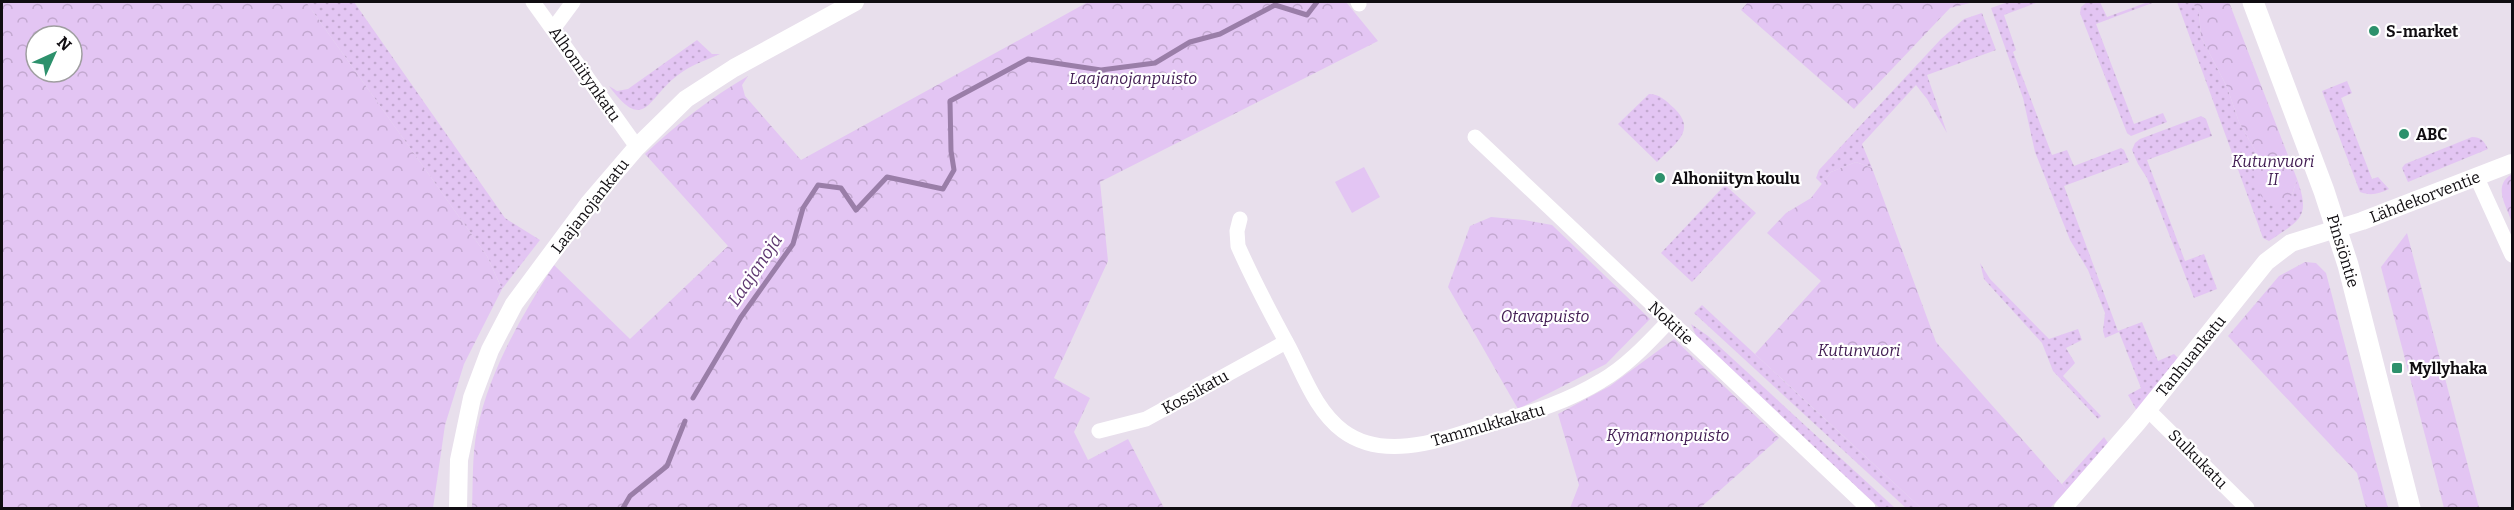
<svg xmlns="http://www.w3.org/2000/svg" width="2514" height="510" viewBox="0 0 2514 510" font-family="Bitter,serif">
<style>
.grass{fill:url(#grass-dots)}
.forest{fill:url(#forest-crowns);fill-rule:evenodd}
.park{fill:#e3c5f3}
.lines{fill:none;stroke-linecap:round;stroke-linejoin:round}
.stream{stroke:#9a7ea8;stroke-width:5}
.minor{stroke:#fff;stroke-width:15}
.tertiary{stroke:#fff;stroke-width:18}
.secondary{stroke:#fff;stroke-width:21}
.poi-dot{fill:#2d916c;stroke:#fff;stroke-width:2}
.labels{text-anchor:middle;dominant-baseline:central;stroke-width:4.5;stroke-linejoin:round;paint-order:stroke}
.poi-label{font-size:16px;font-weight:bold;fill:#100d11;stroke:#fff;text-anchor:start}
.street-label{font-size:16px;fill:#100d11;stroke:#fff}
.park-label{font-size:16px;font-style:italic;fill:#411c52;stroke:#fff}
.water-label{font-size:18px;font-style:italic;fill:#5e3871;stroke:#fff}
</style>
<defs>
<pattern id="grass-dots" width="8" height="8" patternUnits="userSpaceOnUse" patternTransform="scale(1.5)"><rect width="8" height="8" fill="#e3c5f3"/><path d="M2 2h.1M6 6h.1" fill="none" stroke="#c2a8cf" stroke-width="1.8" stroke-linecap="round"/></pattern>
<pattern id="forest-crowns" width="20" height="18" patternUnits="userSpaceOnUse" patternTransform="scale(1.5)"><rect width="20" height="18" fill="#e3c5f3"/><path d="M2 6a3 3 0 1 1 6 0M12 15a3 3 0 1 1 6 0" fill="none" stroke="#c2a8cf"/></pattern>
</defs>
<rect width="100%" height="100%" fill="#e8dfec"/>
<g class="grass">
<path d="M 306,2 L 354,2 L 505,218 L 540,240 L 502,289 L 487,256 Z"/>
<path d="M 2008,2 L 2039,2 L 2004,15 L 2016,50 L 2013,52 L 2052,155 L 2067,150 L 2074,166 L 2121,148 L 2124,150 L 2129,162 L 2064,186 L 2118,331 L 2142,322 L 2158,361 L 2174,354 L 2179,359 L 2137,411 L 2128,395 L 2141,388 L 2119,332 L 2105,338 L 2103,331 L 2105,313 L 2088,270 L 2070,240 L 2035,152 L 2023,98 L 1991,8 Z"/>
<path d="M 2087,2 L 2100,2 L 2107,17 L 2148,2 L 2155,2 L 2096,24 L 2134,124 L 2163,113 L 2167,122 L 2131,136 L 2127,133 L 2080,13 L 2081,7 Z"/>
<path d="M 2177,2 L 2192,2 L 2199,12 L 2201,37 L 2227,87 L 2239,122 L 2256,152 L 2292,195 L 2297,179 C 2311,218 2300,220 2269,241 L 2263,238 Z"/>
<path d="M 1982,13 L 1996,50 L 1927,75 L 1947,133 L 1927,99 L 1916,85 L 1862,144 L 1872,168 L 1856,162 L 1831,172 L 1822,184 L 1816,178 L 1819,170 L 1941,39 L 1964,19 Z"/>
<path d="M 697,40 L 712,54 L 720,54 C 706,60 691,65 678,75 C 648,97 645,135 609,86 L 617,91 L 628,89 Z"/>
<path d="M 2347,81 L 2352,93 L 2341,98 L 2372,179 L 2378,177 L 2389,189 C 2378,194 2371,196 2360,192 L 2322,91 Z"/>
<path d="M 1649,94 C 1660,94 1666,101 1674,108 C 1698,131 1674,144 1657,162 L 1618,124 Z"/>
<path d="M 2201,116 L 2206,119 L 2212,136 L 2147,160 L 2185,261 L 2204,254 L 2217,289 L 2194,298 L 2147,178 L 2138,164 L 2132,150 L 2135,143 L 2140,139 Z"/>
<path d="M 2472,137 C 2481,137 2484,141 2488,149 L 2408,182 L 2402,168 L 2405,164 Z"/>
<path d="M 1725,185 L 1756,213 L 1692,282 L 1661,253 Z"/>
<path d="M 1980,263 L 1990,279 L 2049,339 L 2078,329 L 2082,340 L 2066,348 L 2075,363 L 2063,376 L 2101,416 L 2098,419 L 2053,371 L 2042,343 L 1992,288 L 1984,279 Z"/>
<path d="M 1702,305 L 1921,508 L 1906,508 L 1694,313 Z"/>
<path d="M 1691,324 L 1708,336 L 1895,508 L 1880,508 L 1858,489 L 1697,338 Z"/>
<path d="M 2104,437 L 2108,443 L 2067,490 L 2062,484 Z"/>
</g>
<g class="forest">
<path d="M 2,2 L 306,2 L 487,256 L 502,289 L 464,364 L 445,425 L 433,508 L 2,508 ZM 36,36 L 72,36 L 72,72 L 36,72 Z"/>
<path d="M 1088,2 L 1346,2 L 1378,41 L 1100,182 L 1108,261 L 1054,378 L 1090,398 L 1074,432 L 1088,460 L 1128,439 L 1164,508 L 472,508 C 473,483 472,455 477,430 C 490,369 521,317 554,265 L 630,339 L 728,246 L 645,154 C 677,124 710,98 748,76 L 742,85 L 745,96 L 801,160 Z"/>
<path d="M 1748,2 L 1974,2 L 1950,8 L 1854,109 L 1741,10 Z"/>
<path d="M 2192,2 L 2229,2 L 2297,179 L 2292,195 L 2272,206 L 2261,196 L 2251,167 L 2256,152 L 2239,122 L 2227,87 L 2201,37 L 2199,12 Z"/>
<path d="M 1856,162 L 1872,168 L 1936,342 L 2067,490 L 2050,508 L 1921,508 L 1755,354 L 1821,281 L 1767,233 L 1786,213 L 1811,198 L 1831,172 Z"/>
<path d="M 2512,174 L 2512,219 L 2511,220 C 2505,203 2493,185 2512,174 Z"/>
<path d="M 1491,217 L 1524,220 L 1552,225 L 1650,319 L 1606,364 L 1518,409 L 1448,287 L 1470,226 Z"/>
<path d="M 2407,233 L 2479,508 L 2444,508 L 2381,267 Z"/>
<path d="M 2305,262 L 2316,263 L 2326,273 L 2388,508 L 2366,508 L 2357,473 L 2228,336 L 2279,276 Z"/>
<path d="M 1674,339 L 1779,438 L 1700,508 L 1570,508 L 1579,485 L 1558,414 L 1610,386 Z"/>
</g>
<path class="park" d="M 1364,167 L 1380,197 L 1352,213 L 1335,182 Z"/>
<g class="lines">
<g class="stream">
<path d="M 693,398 L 741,317 L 793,244 L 803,208 L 818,185 L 841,188 L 856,210 L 887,177 L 943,189 L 954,170 L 951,151 L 950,101 L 1028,59 L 1101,70 L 1155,63 L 1190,42 L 1220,34 L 1275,5 L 1307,15 L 1317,2"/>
<path d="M 623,508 L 630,496 L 667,466 L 685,421"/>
</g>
<g class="minor">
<path d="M 533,2 L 637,147"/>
<path d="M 1358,2 L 1359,4"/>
<path d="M 553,29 L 573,2"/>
<path d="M 1475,137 L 1868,508"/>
<path d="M 2477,178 L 2512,255"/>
<path d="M 1240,219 L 1237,231 L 1238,246 C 1253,280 1271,314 1289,347 C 1304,376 1316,411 1343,431 C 1386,463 1446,438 1491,424 C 1532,412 1565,403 1601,381 C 1626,367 1649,342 1669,321"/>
<path d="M 2148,410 L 2247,508"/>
<path d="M 1099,431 L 1146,419 L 1286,342"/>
</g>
<g class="tertiary">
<path d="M 458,508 L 459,460 L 472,398 L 490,350 L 514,304 L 589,203 L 637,147 L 686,99 L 734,68 L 855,2"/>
<path d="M 2063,508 L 2137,423 L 2266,262 L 2291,243 L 2362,221 L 2512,163"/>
</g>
<path class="secondary" d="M 2253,2 L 2324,191 L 2348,265 L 2410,508"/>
</g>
<g class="poi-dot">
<circle cx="2374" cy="31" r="6"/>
<circle cx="2404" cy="134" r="6"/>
<circle cx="1660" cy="178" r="6"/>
<rect x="2391" y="362" width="12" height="12" rx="3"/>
</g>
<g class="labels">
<g class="poi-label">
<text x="2386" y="31">S-market</text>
<text x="2416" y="134">ABC</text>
<text x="1672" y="178">Alhoniityn koulu</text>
<text x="2409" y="368">Myllyhaka</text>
</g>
<g class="street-label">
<text transform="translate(585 74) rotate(55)">Alhoniitynkatu</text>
<text transform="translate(2425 197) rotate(-21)">Lähdekorventie</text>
<text transform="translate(590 206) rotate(-52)">Laajanojankatu</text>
<text transform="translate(2343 251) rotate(73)">Pinsiöntie</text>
<text transform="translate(1671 323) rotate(43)">Nokitie</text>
<text transform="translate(2191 356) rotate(-51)">Tanhuankatu</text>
<text transform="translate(1195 392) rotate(-29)">Kossikatu</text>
<text transform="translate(1488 425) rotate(-16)">Tammukkakatu</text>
<text transform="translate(2198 459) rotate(45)">Sulkukatu</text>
</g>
<g class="park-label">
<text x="1133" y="78">Laajanojanpuisto</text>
<text x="2273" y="161">Kutunvuori<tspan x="2273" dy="18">II</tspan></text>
<text x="1545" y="316">Otavapuisto</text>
<text x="1859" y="350">Kutunvuori</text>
<text x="1668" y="435">Kymarnonpuisto</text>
</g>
<g class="water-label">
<text transform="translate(755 270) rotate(-56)">Laajanoja</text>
</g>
</g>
<rect width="2514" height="510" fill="none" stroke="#100d11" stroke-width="6"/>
<g transform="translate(54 54) rotate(45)"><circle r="28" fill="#ffffff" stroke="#9f9ea0" stroke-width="1.5"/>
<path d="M0-4.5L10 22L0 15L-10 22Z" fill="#2d916c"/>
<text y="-9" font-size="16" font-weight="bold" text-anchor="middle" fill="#100d11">N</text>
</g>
</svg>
